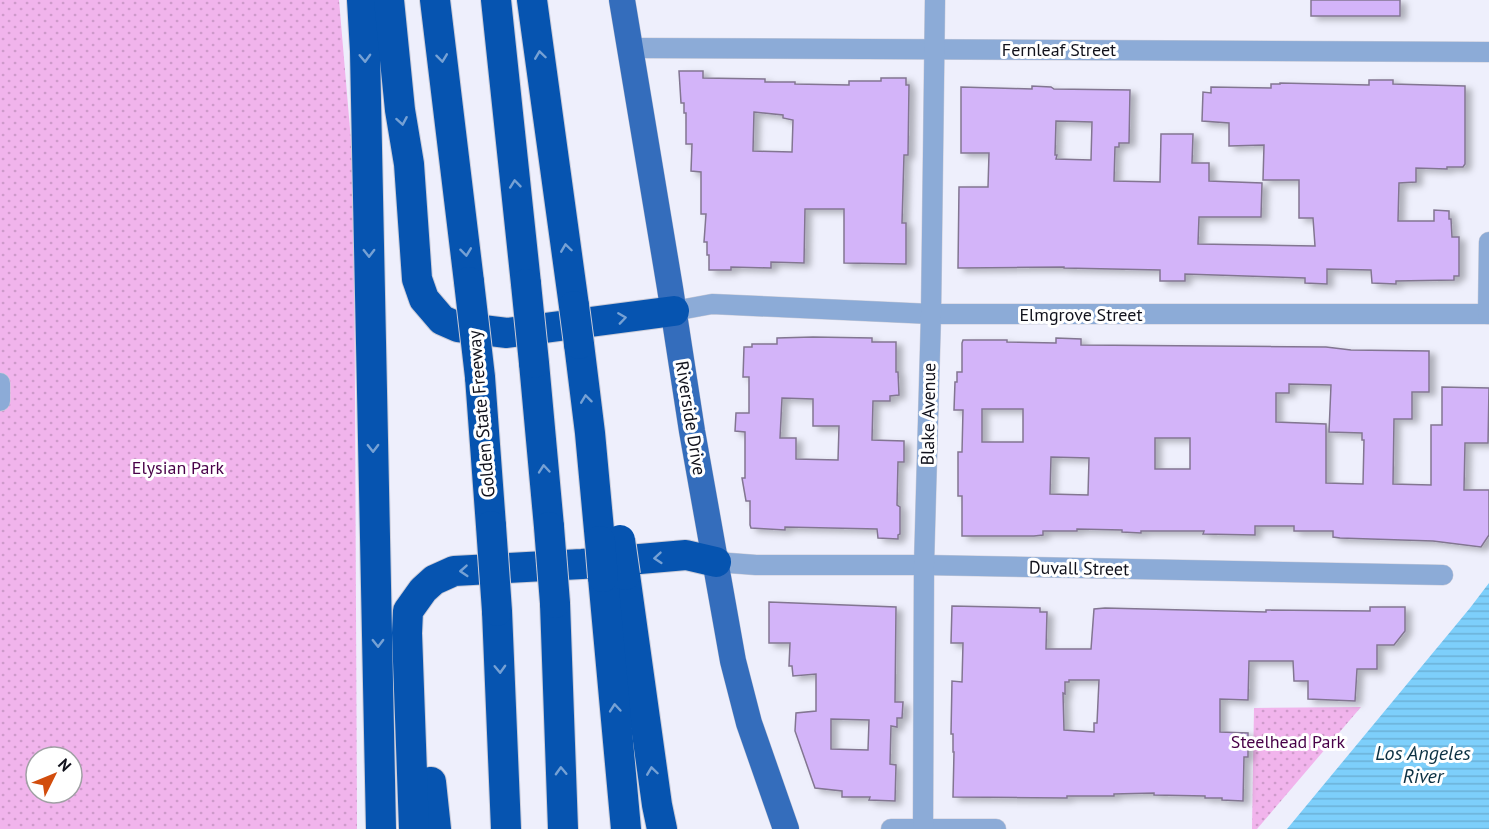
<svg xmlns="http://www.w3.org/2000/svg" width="1489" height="829" viewBox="0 0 1489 829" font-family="'PT Sans',sans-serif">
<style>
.park{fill:url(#park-dots);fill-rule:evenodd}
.water{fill:url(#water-rules)}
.building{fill:#d3b4f9;stroke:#827691;stroke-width:1.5;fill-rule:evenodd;filter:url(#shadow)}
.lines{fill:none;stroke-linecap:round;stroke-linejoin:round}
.minor-casing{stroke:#cbccd8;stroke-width:21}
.major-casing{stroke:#cbccd8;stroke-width:27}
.highway-casing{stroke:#cbccd8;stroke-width:32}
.minor{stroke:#8cabd7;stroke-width:20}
.major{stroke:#346dbc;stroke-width:26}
.highway{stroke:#0654b0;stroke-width:30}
.highway-bridge-casing{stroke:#cbccd8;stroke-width:32;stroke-linecap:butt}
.highway-bridge{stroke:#0654b0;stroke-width:30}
.oneway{stroke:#76a1d4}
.labels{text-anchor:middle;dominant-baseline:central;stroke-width:6;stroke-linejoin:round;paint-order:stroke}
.street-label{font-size:18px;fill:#11121c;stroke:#fff}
.park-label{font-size:18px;fill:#480048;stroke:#fff}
.water-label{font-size:20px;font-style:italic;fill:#0c3143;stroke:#fff}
</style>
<defs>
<pattern id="park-dots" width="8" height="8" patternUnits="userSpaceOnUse" patternTransform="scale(1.5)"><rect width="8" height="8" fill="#f1b4ec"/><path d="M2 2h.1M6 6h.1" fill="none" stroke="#ce9aca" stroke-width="1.8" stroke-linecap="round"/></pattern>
<pattern id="water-rules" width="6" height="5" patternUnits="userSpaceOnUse" patternTransform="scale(1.5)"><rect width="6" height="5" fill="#7dcffb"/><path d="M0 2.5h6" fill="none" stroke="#6bb1d7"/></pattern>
<filter id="shadow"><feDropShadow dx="6" dy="3.5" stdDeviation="3" flood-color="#0004"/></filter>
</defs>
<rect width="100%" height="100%" fill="#eeeffc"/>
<g class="park">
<path d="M 0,0 L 339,0 L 354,176 L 357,829 L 0,829 ZM 36,757 L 72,757 L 72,793 L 36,793 Z"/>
<path d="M 1361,707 L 1257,829 L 1252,829 L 1254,708 Z"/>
</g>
<path class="water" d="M 1489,583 L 1489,829 L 1287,829 L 1470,608 Z"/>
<g class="building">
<rect x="1311" y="0" width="89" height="16"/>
<path d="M 679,71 L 703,71 L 703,78 L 765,79 L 765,82 L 795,82 L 795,84 L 849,85 L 849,81 L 881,81 L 881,78 L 906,78 L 906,85 L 909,85 L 908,155 L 904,155 L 902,223 L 906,223 L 906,264 L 844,263 L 844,209 L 805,209 L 804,263 L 771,262 L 771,268 L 731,267 L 731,270 L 709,270 L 709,255 L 707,255 L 707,242 L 704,242 L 706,214 L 701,214 L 701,172 L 691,171 L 692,144 L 686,144 L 686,113 L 684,113 L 684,103 L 681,103 ZM 754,112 L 783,115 L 783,118 L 793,120 L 792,152 L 753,151 Z"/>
<path d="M 1369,80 L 1393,80 L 1393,84 L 1465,86 L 1465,164 L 1463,167 L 1447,167 L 1447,169 L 1416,168 L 1416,182 L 1399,183 L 1398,221 L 1434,221 L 1434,210 L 1449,211 L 1449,219 L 1451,219 L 1452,237 L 1459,237 L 1459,276 L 1454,276 L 1454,280 L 1396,281 L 1396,284 L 1372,283 L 1371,270 L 1327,269 L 1327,284 L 1305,283 L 1305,278 L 1185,274 L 1185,281 L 1160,281 L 1160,270 L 1064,268 L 1064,267 L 958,268 L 959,187 L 988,187 L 989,153 L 961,153 L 961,87 L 1032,89 L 1032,86 L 1051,87 L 1054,89 L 1130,90 L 1129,143 L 1119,143 L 1119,147 L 1115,147 L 1114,181 L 1160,182 L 1161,134 L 1193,134 L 1192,163 L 1209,163 L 1209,181 L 1262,183 L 1261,217 L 1199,217 L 1198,244 L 1315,246 L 1313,218 L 1299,218 L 1299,180 L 1263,180 L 1264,145 L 1229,146 L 1229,123 L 1202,121 L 1203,92 L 1211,93 L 1211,87 L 1271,88 L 1271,84 L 1280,84 L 1280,83 L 1369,85 ZM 1056,121 L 1092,122 L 1091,160 L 1056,159 L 1057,155 L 1055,155 Z"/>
<path d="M 813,337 L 872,338 L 872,342 L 896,342 L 896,372 L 898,372 L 899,395 L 890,396 L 890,401 L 873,401 L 872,440 L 904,441 L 904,462 L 898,462 L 897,505 L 900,507 L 900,534 L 898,535 L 898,539 L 878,538 L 877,529 L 785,527 L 785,530 L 751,528 L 750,525 L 750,501 L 746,501 L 742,478 L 745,478 L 745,432 L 735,431 L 736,413 L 749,413 L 749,377 L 743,377 L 744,347 L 752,347 L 752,344 L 777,344 L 777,338 ZM 782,398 L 813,399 L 813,426 L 839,426 L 838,460 L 796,459 L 796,438 L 780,438 Z"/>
<path d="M 1056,338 L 1081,339 L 1081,345 L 1326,347 L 1351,350 L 1429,351 L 1429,392 L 1412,392 L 1412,419 L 1394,419 L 1393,484 L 1431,485 L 1431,425 L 1442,425 L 1442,387 L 1489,388 L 1488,443 L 1465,443 L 1464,490 L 1489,490 L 1489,535 L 1481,547 L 1433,541 L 1340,538 L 1333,537 L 1333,531 L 1294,531 L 1294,526 L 1255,526 L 1255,535 L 1203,534 L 1204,531 L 1141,531 L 1141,533 L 1122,532 L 1122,530 L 1077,529 L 1077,531 L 1043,531 L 1043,535 L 1034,536 L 962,536 L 962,496 L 958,496 L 958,452 L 962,452 L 963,410 L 954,410 L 955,382 L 957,382 L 957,372 L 962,372 L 962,343 L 963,340 L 1007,340 L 1007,342 L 1056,343 ZM 1289,384 L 1331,385 L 1329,432 L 1362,433 L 1362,440 L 1364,440 L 1363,484 L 1326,483 L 1326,424 L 1276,422 L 1276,393 L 1289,393 ZM 982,409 L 1023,409 L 1023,442 L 982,442 ZM 1155,438 L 1190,438 L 1190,469 L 1155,469 ZM 1051,457 L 1089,458 L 1088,495 L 1050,494 Z"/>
<path d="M 769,602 L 896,607 L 895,702 L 903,702 L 902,718 L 897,718 L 897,727 L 891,726 L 890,764 L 896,765 L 895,801 L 869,800 L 870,797 L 842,797 L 842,791 L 815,788 L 795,731 L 796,713 L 816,711 L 816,674 L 793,676 L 792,666 L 789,666 L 790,643 L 769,643 ZM 831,719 L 869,720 L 868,750 L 831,749 Z"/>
<path d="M 952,606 L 1040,608 L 1040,612 L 1047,612 L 1046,649 L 1091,649 L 1094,609 L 1105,608 L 1266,612 L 1266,610 L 1370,611 L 1370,607 L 1405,607 L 1405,631 L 1394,645 L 1377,645 L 1377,669 L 1357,669 L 1355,701 L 1308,699 L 1308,681 L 1294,681 L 1293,661 L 1249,661 L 1248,700 L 1220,699 L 1220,732 L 1248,733 L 1248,757 L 1244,757 L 1243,801 L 1222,800 L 1222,798 L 1205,798 L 1205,796 L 1154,795 L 1154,793 L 1114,794 L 1114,796 L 1067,796 L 1067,798 L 953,797 L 954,752 L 953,752 L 953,734 L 951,734 L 952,681 L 962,682 L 963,643 L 951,643 ZM 1069,680 L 1099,680 L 1097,723 L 1094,723 L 1094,732 L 1064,730 L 1063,693 L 1065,694 L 1065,682 L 1069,682 Z"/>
</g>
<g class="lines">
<g class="minor-casing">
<g id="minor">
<path d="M 630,48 L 1489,52"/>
<path d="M 674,311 L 712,304 L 931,314 L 1489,314"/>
<path d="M 1488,314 L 1489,242"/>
<path d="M 0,383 L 0,401"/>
<path d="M 716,562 L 756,565 L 924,565 L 1443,575"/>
<path d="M 891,829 L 996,829"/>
<path d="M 923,829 L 924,565 L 931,314 L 935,0"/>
</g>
</g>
<g class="major-casing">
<path id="major" d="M 622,0 L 670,288 L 692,431 L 733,661 L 749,723 L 786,829"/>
</g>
<g class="highway-casing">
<g id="highway">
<path d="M 362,0 L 365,51 L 381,829"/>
<path d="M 389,0 L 400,110 L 409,164 L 417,279 L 424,299 L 442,320 L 458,327 L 507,333 L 674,311"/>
<path d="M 435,0 L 469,282"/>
<path d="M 496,0 L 526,284"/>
<path d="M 532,0 L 574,306"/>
<path d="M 579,344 L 590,433 L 600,541"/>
<path d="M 534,363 L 549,527"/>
<path d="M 480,377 L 491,526"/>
<path d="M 625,575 L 657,805 L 662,829"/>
<path d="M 603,577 L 626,829"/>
<path d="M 555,603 L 563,829"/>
<path d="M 497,611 L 506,829"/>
<path d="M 431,782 L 436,829"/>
<path d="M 414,829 L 407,633 L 408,611 L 423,590 L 434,580 L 454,571 L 582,564 L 686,555 L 716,562"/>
</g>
</g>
<use href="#minor" class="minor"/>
<use href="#major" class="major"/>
<use href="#highway" class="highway"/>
<g class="highway-bridge-casing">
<g id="highway-bridge">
<path d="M 469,282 L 480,377"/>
<path d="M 526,284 L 534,363"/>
<path d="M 574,306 L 579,344"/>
<path d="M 491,526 L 497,611"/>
<path d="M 549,527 L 555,603"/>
<path d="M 620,540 L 625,575"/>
<path d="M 600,541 L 603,577"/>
</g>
</g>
<use href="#highway-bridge" class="highway-bridge"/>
</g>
<defs><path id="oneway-chevron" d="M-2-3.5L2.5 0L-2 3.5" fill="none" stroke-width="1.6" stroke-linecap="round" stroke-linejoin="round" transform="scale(1.5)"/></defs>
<g class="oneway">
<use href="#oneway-chevron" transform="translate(540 55) rotate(-98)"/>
<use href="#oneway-chevron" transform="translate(365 58) rotate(88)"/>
<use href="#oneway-chevron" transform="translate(442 58) rotate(83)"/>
<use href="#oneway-chevron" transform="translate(402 121) rotate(80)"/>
<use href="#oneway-chevron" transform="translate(515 184) rotate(-96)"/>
<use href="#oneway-chevron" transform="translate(566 248) rotate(-98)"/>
<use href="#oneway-chevron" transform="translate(466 252) rotate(83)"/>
<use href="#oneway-chevron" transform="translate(369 253) rotate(89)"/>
<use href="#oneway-chevron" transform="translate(622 318) rotate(-8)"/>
<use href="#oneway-chevron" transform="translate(586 399) rotate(-97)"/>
<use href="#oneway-chevron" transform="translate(373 448) rotate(89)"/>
<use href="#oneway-chevron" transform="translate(544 469) rotate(-95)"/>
<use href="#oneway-chevron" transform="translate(658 558) rotate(175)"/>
<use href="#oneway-chevron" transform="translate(464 571) rotate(176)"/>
<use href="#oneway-chevron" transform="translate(378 643) rotate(89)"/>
<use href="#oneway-chevron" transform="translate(500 669) rotate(88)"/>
<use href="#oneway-chevron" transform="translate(615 708) rotate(-95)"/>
<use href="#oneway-chevron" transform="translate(561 771) rotate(-92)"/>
<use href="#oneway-chevron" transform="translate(652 771) rotate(-98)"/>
</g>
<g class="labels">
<g class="street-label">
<text x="1059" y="49">Fernleaf Street</text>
<text x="1081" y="314">Elmgrove Street</text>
<text transform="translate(481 414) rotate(-95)">Golden State Freeway</text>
<text transform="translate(928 414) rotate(-89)">Blake Avenue</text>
<text transform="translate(691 418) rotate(81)">Riverside Drive</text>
<text transform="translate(1079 568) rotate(1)">Duvall Street</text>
</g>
<g class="park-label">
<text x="178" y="467">Elysian Park</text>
<text x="1288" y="741">Steelhead Park</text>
</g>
<g class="water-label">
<text x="1423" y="753">Los Angeles<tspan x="1423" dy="23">River</tspan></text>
</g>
</g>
<g transform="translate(54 775) rotate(47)"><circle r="28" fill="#ffffff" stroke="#a0a0a4" stroke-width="1.5"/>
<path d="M0-4.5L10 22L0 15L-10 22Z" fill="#d24d0d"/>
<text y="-9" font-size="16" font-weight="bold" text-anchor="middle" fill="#11121c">N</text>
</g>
</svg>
